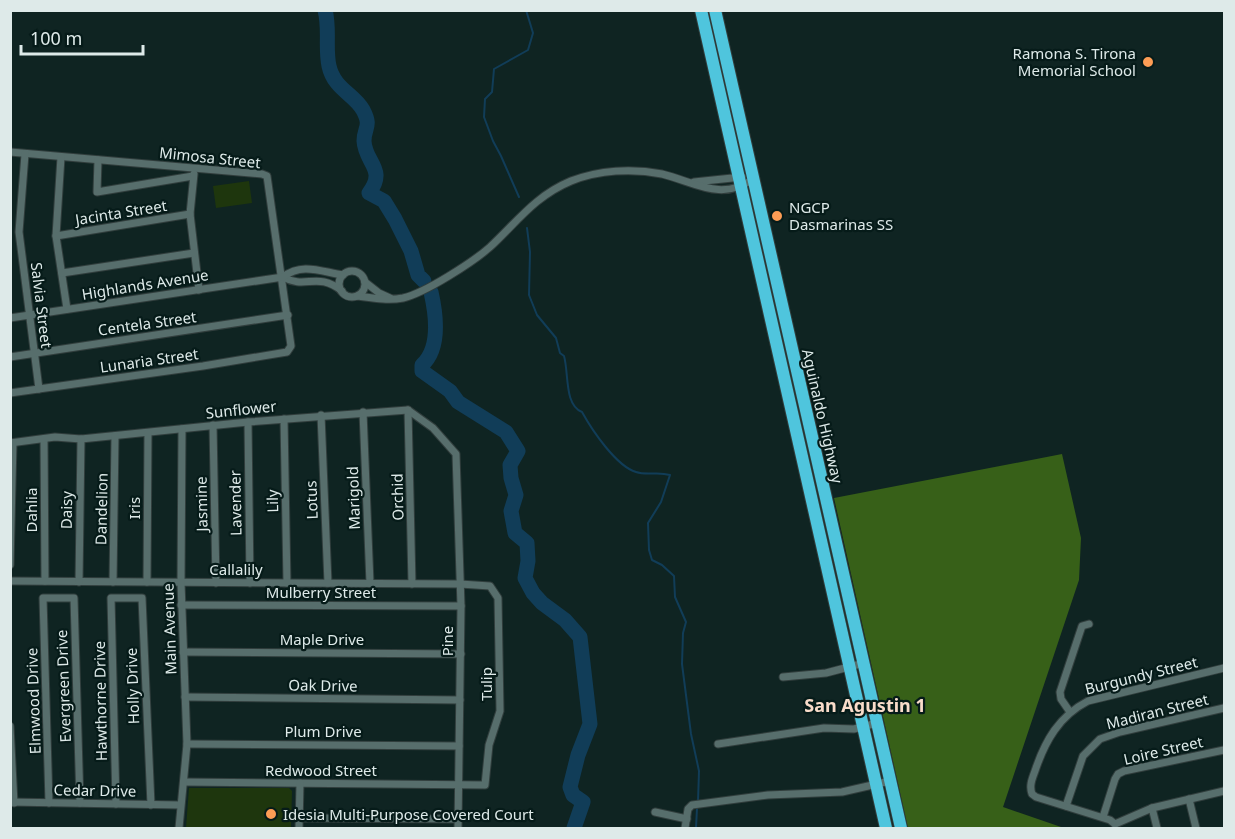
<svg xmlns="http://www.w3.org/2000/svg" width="1235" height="839" viewBox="0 0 1235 839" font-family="'Noto Sans',sans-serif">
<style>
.green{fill:#1e360d}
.forest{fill:#376018}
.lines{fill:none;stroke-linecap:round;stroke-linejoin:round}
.stream{stroke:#113d58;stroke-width:2}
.river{stroke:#113d58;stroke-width:15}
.street-casing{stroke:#313e3d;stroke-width:9}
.highway-casing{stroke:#313e3d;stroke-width:14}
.street{stroke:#576e6c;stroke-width:7}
.highway{stroke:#4fc5dd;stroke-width:12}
.poi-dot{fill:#fd9d55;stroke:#061b19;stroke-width:2}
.labels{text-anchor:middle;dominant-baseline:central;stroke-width:4.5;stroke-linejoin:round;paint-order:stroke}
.poi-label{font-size:15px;fill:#deeae9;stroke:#061b19;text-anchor:start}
.street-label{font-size:15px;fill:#deeae9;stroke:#061b19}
.quarter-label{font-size:18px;font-weight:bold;fill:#f9dcca;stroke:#061b19}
</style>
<rect width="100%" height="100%" fill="#0f2422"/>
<g class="green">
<path d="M 249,181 L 252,203 L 216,208 L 213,186 Z"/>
<path d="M 189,788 L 289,788 L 292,791 L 291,828 L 186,828 Z"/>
</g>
<path class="forest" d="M 1062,454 L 1081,538 L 1079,580 L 1003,807 L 1064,828 L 908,828 L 834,498 Z"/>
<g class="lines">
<g class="stream">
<path d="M 519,197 L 501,156 L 493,141 L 484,117 L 485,99 L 492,92 L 494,69 L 528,50 L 533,33 L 526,10"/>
<path d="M 527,228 L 530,252 L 529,295 L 537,315 L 556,338 L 560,353 L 564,356 C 569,373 564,405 582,412 C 592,430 616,466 636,472 C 648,476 657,471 670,475 L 661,502 L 648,523 L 649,550 L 652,560 L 662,565 L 674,576 L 675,597 L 686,622 L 683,633 L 682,664 L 691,734 L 699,771 L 698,802"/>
<path d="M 696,828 L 697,808"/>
</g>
<g class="river">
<path d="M 325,10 C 330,29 325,48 329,66 C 334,89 354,94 363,110 C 372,127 364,127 364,141 C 365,163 387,169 369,193 L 384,201 L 395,219 L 411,251 L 418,275 L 424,281"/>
<path d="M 431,292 C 436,314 441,348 422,365 L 422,371 L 450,391 L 458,402 L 506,432 L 518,451 L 510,465 L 511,478 L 516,495 L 511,511 L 515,533 L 527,543 L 528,561 L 525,578 L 533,593 L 542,603 L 565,620 L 580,637 L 590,724 L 578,755 L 570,787 L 573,795 L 583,802 L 574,828"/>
</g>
<g class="street-casing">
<g id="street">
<path d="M 10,152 L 262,174 L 267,176 L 291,346 L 287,352 L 203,366 L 10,393"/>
<path d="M 25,154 L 19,232 L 39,389"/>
<path d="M 61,157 L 56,236 L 67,309"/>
<path d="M 98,160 L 97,192 L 193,176"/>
<path d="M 194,174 L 190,214 L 199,290"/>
<path d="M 694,182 L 742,177"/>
<path d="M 56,236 L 190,214"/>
<circle cx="352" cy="284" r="13"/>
<path d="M 62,273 L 194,253"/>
<path d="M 283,277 C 306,290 317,271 342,291"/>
<path d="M 365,282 L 379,293 L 390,298"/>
<path d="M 357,296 C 372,298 388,301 403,298 C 425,293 473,262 490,247 C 517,222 535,196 571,181 C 599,170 632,168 662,174 C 695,182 721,202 753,179"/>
<path d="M 10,318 L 283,277 C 302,262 322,272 343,275"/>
<path d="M 10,357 L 288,315"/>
<path d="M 408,410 L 412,584"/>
<path d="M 363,412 L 370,583"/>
<path d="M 321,415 L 328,583"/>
<path d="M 284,419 L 287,583"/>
<path d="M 248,422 L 250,583"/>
<path d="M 213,425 L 216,583"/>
<path d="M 44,439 L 45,581"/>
<path d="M 10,443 L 55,437 L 81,439 L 248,422 L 408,410 L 433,428 L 456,454 L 461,606 L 458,828"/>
<path d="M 10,565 L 13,443"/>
<path d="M 10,581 L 460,584 L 490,586 L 498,598 L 500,711 L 489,745 L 485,785 L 184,782"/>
<path d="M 79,582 L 81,439"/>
<path d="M 113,582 L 115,436"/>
<path d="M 147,582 L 148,433"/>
<path d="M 181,605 L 461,606"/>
<path d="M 183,652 L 461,654"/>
<path d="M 783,677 L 826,673 L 864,663"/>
<path d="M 185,697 L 460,700"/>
<path d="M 1070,712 L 1061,699 L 1060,692 L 1082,626 L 1089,624"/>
<path d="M 10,726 L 14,803"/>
<path d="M 187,744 L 459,746"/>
<path d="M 718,744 L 824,728 L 854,729 L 877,723"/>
<path d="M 1189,799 L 1196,828"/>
<path d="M 10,802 L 180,805"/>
<path d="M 49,803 L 43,598 L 74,598 L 80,803"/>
<path d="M 116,804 L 111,598 L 142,598 L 151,805"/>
<path d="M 1066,806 L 1083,756 L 1100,739 L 1120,732 L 1224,708"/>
<path d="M 1152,808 L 1157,828"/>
<path d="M 655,812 L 687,819"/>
<path d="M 1103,817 L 1115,779 L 1118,774 L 1124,771 L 1224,750"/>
<path d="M 299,818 L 458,819"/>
<path d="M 1115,824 L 1110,820 L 1036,797 L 1032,794 C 1029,786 1032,779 1035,771 C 1045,741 1059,716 1088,701 L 1224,668"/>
<path d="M 1115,824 L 1152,808 L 1224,791"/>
<path d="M 179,828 L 187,744 L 181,583 L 182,429"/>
<path d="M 299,828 L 300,783"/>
<path d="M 685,828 L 688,809 L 692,805 L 768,795 L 842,792 L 890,781"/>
</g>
</g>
<g class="highway-casing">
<g id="highway">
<path d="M 701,10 L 886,828"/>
<path d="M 715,10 L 901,828"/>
</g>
</g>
<use href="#street" class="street"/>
<use href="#highway" class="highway"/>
</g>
<g class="poi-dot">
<circle cx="1148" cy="62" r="6"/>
<circle cx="777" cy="216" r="6"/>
<circle cx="271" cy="814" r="6"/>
</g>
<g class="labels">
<g class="poi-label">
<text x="1136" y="53" text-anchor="end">Ramona S. Tirona<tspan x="1136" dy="17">Memorial School</tspan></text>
<text x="789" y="207">NGCP<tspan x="789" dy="17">Dasmarinas SS</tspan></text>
<text x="283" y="814">Idesia Multi-Purpose Covered Court</text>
</g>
<g class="street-label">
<text transform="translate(210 157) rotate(6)">Mimosa Street</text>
<text transform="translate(121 212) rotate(-9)">Jacinta Street</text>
<text transform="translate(145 284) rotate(-9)">Highlands Avenue</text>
<text transform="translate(42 305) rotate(83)">Salvia Street</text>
<text transform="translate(147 323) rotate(-8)">Centela Street</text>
<text transform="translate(149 360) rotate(-8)">Lunaria Street</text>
<text transform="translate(241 409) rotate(-6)">Sunflower</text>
<text transform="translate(823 416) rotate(77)">Aguinaldo Highway</text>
<text transform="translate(397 497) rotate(-91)">Orchid</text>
<text transform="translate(353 498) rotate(-92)">Marigold</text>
<text transform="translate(311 500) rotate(-92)">Lotus</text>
<text transform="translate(272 501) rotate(-91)">Lily</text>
<text transform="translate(235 503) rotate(-91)">Lavender</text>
<text transform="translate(201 504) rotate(-91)">Jasmine</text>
<text transform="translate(134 508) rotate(-90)">Iris</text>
<text transform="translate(101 509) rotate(-89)">Dandelion</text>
<text transform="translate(31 510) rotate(-90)">Dahlia</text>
<text transform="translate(66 510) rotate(-89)">Daisy</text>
<text x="236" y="569">Callalily</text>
<text x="321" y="592">Mulberry Street</text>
<text transform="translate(169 629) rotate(-92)">Main Avenue</text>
<text x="322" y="639">Maple Drive</text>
<text transform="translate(447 641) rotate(-90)">Pine</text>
<text transform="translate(1141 675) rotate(-14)">Burgundy Street</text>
<text transform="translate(486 684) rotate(-90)">Tulip</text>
<text transform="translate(323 685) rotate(1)">Oak Drive</text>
<text transform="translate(63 686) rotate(-92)">Evergreen Drive</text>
<text transform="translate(132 686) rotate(-92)">Holly Drive</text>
<text transform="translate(33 701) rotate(-92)">Elmwood Drive</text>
<text transform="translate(100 701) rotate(-91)">Hawthorne Drive</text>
<text transform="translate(1157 711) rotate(-14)">Madiran Street</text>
<text x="323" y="731">Plum Drive</text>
<text transform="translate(1163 750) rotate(-13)">Loire Street</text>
<text x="321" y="770">Redwood Street</text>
<text transform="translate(95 790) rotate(1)">Cedar Drive</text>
</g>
<g class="quarter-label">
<text x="865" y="705">San Agustin 1</text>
</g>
</g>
<rect width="1235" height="839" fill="none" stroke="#deeae9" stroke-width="24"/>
<path d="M21 45v9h122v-9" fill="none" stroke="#deeae9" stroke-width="3"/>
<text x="30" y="45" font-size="18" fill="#deeae9" stroke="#061b19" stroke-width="4.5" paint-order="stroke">100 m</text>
</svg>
